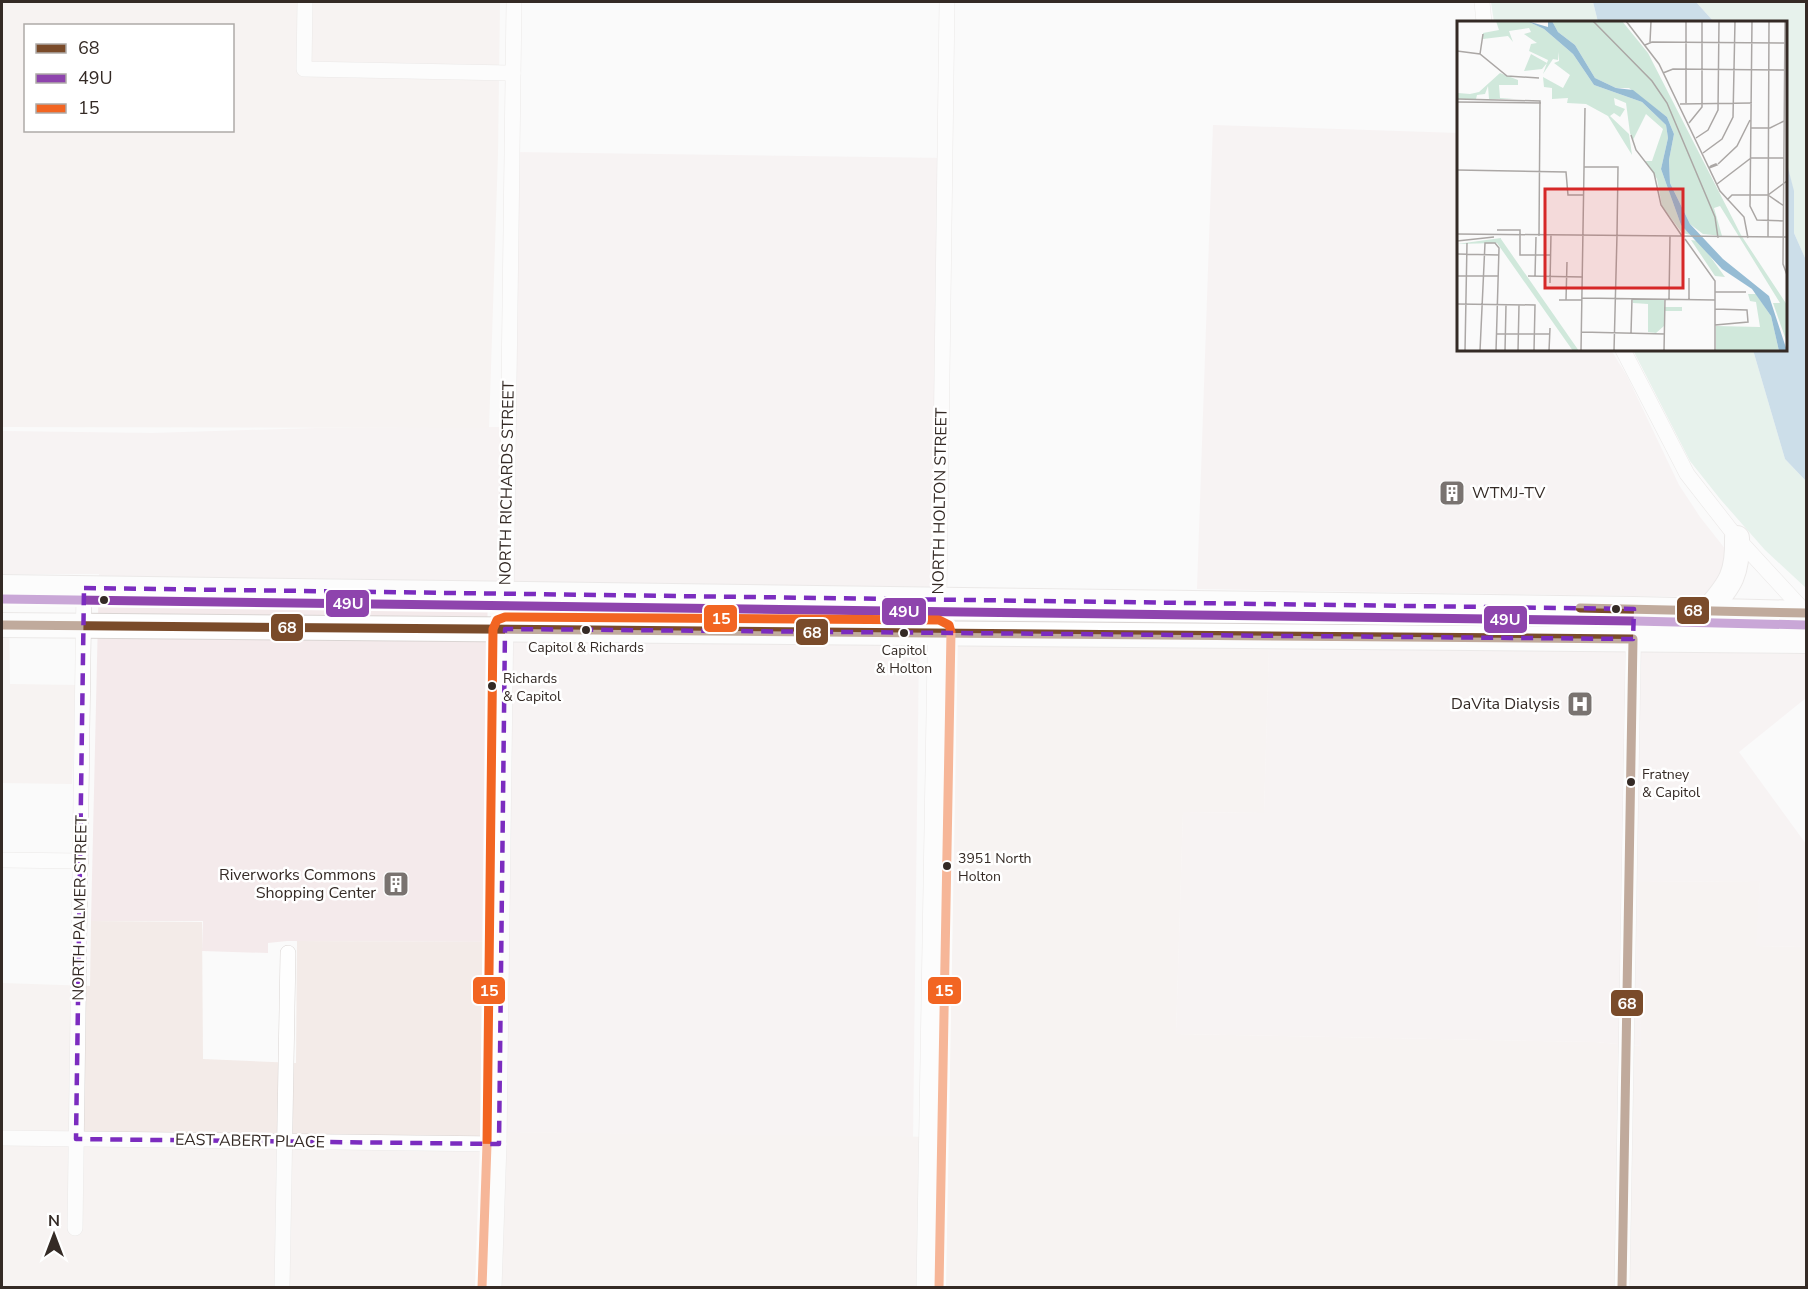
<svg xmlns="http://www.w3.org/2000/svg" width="1808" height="1289" viewBox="0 0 1808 1289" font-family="'Nunito Sans',sans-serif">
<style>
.commercial{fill:#f4eaeb}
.built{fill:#f3ebe8;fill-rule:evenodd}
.green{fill:#d0e8db}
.water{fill:#96bcd4}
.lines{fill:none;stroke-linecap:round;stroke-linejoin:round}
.minor-casing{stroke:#dad5d3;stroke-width:16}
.secondary-casing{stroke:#dad5d3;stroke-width:22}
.primary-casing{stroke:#dad5d3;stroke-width:26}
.minor{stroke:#fefefe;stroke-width:15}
.secondary{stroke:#fefefe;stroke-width:21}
.primary{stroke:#fefefe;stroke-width:24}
.bus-1-casing{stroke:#fff;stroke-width:14}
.bus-2-casing{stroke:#fff;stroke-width:14}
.bus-3-casing{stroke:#fff;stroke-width:14}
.bus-1{stroke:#7a4b2a;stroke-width:9}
.bus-2{stroke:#8e44ad;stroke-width:9}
.bus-3{stroke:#f26522;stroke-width:9}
.marked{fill:none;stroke:#7b2cbf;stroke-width:4.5;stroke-dasharray:12 8;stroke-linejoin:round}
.bus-dot{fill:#342a25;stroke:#fff;stroke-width:2}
.labels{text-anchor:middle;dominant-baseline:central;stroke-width:5;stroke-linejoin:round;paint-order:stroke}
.bus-label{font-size:14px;fill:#342a25;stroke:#fff;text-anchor:start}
.street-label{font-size:16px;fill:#342a25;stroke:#fff}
.poi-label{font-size:16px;fill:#342a25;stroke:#fff;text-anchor:end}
.inset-road{fill:none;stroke:#aba7a5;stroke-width:1.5}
.view{fill:#d62828;fill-opacity:0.15;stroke:#d62828;stroke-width:3}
.inset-edge{fill:none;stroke:#342a25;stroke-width:3}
.line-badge{stroke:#fff;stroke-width:2}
.badge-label{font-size:16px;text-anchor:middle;font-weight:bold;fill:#fff}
</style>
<rect width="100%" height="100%" fill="#fafafa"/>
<g class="commercial">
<path d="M 1213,125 L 1458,133 L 1458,350 L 1611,350 L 1627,376 L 1679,485 L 1700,517 L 1726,550 L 1730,566 L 1704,597 L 1197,589 Z"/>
<path d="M 512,152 L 945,158 L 939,599 L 488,594 L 487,636 L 919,644 L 913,1138 L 506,1132 L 509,942 L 287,941 L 268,943 L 268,953 L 202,951 L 203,921 L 91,921 L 99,574 L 2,574 L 2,431 L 152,433 L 317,428 L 508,427 Z"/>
<path d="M 1269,647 L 1806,654 L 1806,698 L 1739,752 L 1806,844 L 1806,947 L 1755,946 L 1760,881 L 1640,882 L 1641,1046 L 1595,1042 L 1176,1034 L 1183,812 L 1264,813 Z"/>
</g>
<g class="built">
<path d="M 2,2 L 500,2 L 498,153 L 489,428 L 2,427 ZM 26,26 L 232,26 L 232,130 L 26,130 Z"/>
<path d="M 2,631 L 9,631 L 10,684 L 76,685 L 72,784 L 2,783 Z"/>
<path d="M 952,642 L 1269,647 L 1264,813 L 1183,812 L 1176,1034 L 1595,1042 L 1641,1046 L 1639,882 L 1760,881 L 1756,946 L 1806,947 L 1806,1287 L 2,1288 L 2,983 L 90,986 L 91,921 L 202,922 L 203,1059 L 296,1063 L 297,941 L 509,942 L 506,1132 L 943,1137 Z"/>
</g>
<g class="green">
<path d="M 1491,2 L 1593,2 L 1598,22 L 1494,22 Z"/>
<path d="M 1696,2 L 1806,2 L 1806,260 L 1794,233 L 1793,189 L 1786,160 L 1786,22 L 1714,22 Z"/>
<path d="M 1633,350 L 1753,350 L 1785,459 L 1806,481 L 1806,588 L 1765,550 L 1721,500 L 1690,461 Z"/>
</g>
<g class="water">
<path d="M 1593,2 L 1696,2 L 1714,22 L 1598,22 Z"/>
<path d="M 1786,160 L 1794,191 L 1794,233 L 1806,260 L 1806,481 L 1785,459 L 1753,350 L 1786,350 Z"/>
</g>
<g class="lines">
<g class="minor-casing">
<g id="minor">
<path d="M 305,2 L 304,69 L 513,73"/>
<path d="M 1482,2 L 1484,22"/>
<path d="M 1623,350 L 1687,474 L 1737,538 L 1806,613"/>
<path d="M 939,599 L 947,2"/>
<path d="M 2,860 L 81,861"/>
<path d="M 2,1138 L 499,1144"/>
<path d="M 75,1228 L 84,588"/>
<path d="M 282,1288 L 288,953"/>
<path d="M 494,1288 L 499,1144 L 514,2"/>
<path d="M 1622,1288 L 1634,609"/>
</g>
</g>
<g class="secondary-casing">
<path id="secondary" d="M 927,1288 L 939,599"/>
</g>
<g class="primary-casing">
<g id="primary">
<path d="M 2,587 L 1634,609 L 1806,613"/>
<path d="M 1708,610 C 1731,584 1738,573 1737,538"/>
<path d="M 2,625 L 1806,641"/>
</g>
</g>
<use href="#minor" class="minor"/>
<use href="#secondary" class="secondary"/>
<use href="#primary" class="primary"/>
<g class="bus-1-casing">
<g id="bus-1">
<path d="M 1580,608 L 1806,613"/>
<path d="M 2,625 L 1633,639 L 1622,1288"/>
</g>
</g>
<g class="bus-2-casing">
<path id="bus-2" d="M 2,599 L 1634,621 L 1806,625"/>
</g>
<g class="bus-3-casing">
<path id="bus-3" d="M 482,1288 L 487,1144 L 493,629 L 497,620 L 505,617 L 939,620 L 949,625 L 951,632 L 939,1288"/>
</g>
<use href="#bus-1" class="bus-1"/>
<use href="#bus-2" class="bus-2"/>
<use href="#bus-3" class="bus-3"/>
</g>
<path d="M0 0H1808V1289H0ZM 84,588 L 1634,609 L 1633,639 L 505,629 L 499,1144 L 76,1139 Z" fill="#fafafa" fill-opacity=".55" fill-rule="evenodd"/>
<path class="marked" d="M 84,588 L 1634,609 L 1633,639 L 505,629 L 499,1144 L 76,1139 Z"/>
<defs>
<g id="building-square" transform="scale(1.35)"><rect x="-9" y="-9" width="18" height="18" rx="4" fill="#797370" stroke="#fff"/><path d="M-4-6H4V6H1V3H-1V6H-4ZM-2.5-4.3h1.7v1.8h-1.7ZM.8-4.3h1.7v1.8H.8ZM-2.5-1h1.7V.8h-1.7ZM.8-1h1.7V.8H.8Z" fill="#fff"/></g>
<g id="hospital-square" transform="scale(1.35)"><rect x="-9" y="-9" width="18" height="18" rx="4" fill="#797370" stroke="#fff"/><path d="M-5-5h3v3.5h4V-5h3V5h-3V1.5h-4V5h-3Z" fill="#fff"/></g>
</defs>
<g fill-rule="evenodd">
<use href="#building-square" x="1452" y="493"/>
<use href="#hospital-square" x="1580" y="704"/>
<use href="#building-square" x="396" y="884"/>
</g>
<g class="bus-dot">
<circle cx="104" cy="600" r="5"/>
<circle cx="1616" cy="609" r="5"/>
<circle cx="586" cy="630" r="5"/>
<circle cx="904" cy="633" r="5"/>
<circle cx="492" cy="686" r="5"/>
<circle cx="1631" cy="782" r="5"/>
<circle cx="947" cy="866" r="5"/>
</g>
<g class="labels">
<g class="bus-label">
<text x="586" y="647" text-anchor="middle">Capitol &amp; Richards</text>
<text x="904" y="650" text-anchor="middle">Capitol<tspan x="904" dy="18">&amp; Holton</tspan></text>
<text x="503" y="678">Richards<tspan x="503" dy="18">&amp; Capitol</tspan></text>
<text x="1642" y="774">Fratney<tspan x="1642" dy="18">&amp; Capitol</tspan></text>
<text x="958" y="858">3951 North<tspan x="958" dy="18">Holton</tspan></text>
</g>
<g class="street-label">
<text transform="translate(507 483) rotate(-89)">NORTH RICHARDS STREET</text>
<text transform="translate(940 501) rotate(-89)">NORTH HOLTON STREET</text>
<text transform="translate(80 908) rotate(-89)">NORTH PALMER STREET</text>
<text transform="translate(250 1141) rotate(1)">EAST ABERT PLACE</text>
</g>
<g class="poi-label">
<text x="1472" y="493" text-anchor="start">WTMJ-TV</text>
<text x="1560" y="704">DaVita Dialysis</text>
<text x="376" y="875">Riverworks Commons<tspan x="376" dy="18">Shopping Center</tspan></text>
</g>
</g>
<g transform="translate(1457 21)">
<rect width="330" height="330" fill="#fafafa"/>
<path d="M 39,0 L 70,0 L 87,8 L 116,33 L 137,64 L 185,81 L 209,104 L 211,117 L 204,148 L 224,204 L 234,214 L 225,212 L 205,185 L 200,158 L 188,140 L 195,140 L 206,108 L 189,93 L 176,119 L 180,130 L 173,112 L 169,82 L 157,77 L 158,84 L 168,88 L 163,96 L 157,92 L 153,95 L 172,113 L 175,134 L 151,95 L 129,83 L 110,82 L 111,77 L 95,78 L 95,67 L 87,66 L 86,56 L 106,67 L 113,54 L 97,42 L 102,40 L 102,31 L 101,39 L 96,38 L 86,53 L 91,39 L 72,30 L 74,23 L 80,22 L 67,13 L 74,11 L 72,7 L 52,10 L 56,21 L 51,15 L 26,18 L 26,12 L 42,9 ZM 95,0 L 165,0 L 191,32 L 284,214 L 330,284 L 330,322 L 316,282 L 323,282 L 263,185 L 257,187 L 265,215 L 246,213 L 233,203 L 213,162 L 212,139 L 217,113 L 210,96 L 172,67 L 159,67 L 138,57 L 118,24 L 101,11 ZM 74,33 L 90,42 L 85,48 L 67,50 ZM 43,52 L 61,59 L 61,64 L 42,64 L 43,77 L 57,78 L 32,78 L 31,65 L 28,73 L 20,74 L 19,78 L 0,78 L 0,56 L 1,72 L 13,73 L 22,71 ZM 44,217 L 44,218 L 122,330 L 116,330 L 40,222 L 0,223 ZM 234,219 L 242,220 L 268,256 L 258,255 ZM 291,273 L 299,273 L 314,295 L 322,330 L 259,330 L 259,305 L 303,306 L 299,281 L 293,280 ZM 176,279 L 207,279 L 207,286 L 225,286 L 225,290 L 207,290 L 207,305 L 199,312 L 191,311 L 191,283 L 176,282 Z" fill="#d0e8db"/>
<path d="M 70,0 L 91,6 L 91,0 L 95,0 L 101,11 L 118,24 L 138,57 L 159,67 L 176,69 L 210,96 L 217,113 L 212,139 L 213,162 L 233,203 L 266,238 L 312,275 L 330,330 L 322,330 L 314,295 L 295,268 L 265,248 L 224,204 L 204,148 L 211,117 L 209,104 L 185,81 L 137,64 L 116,33 L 87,8 Z" fill="#96bcd4"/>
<path class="inset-road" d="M 136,0 L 195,60 L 210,82 L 258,196 L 261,217M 169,0 L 202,43 L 263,170 L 287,196 L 291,217M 295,0 L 293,185 L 300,199 L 327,200M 328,0 L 326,243 L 330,254M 193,21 L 194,0M 188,24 L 195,21 L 328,22M 0,30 L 23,33 L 50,55 L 82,57M 23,33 L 26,13M 206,52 L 216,48 L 328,49M 0,78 L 83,80 L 82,215M 0,81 L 84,82M 229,82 L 229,0M 223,83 L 295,82M 232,102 L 245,86 L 245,0M 294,107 L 313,107 L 327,100M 174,114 L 179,129 L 197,152 L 204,184 L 225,215M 239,117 L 251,109 L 261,89 L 262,0M 246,132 L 265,118 L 276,96 L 278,0M 259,143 L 260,144 L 252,147 L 254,145 ZM 261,143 L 280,125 L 293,99M 127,146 L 161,146 L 160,214M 0,149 L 109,151 L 111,174 L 127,174M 260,163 L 294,137 L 327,137M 311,174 L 327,185M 270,179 L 275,174 L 311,174 L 330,160M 40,209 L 63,209 L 63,234 L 94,234M 0,213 L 330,216M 311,216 L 312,0M 228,218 L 258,260 L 258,330M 0,220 L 37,216M 0,233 L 42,234M 0,255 L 41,255M 71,255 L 126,256M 78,255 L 79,216M 93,262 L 94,213M 258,271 L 289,271M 125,277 L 258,279M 212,278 L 213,215M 232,278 L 232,257M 102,279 L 125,279M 109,279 L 110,241M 0,283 L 78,284 L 77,330M 258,304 L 291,301 L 290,289 L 258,288M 124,311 L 208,313M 174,312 L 175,278M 40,313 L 92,313M 8,330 L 10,222M 23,330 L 28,222 L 38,222 L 42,227 L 39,330M 48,330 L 49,284M 61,330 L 62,284M 92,330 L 93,307M 124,330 L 128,87M 157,330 L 160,214M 207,330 L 208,278"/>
<path class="view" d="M 88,168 L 226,168 L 226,267 L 88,267 Z"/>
<rect width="330" height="330" class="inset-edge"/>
</g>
<g class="line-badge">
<rect x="325" y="589" width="45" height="29" rx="6" fill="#8e44ad"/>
<rect x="1676" y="596" width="34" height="29" rx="6" fill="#7a4b2a"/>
<rect x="881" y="597" width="46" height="29" rx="6" fill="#8e44ad"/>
<rect x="703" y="604" width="35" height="29" rx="6" fill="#f26522"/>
<rect x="1483" y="605" width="45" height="29" rx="6" fill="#8e44ad"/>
<rect x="270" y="613" width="34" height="29" rx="6" fill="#7a4b2a"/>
<rect x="795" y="618" width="34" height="28" rx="6" fill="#7a4b2a"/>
<rect x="927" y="976" width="35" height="29" rx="6" fill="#f26522"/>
<rect x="472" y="976" width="34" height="29" rx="6" fill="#f26522"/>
<rect x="1610" y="989" width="34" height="28" rx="6" fill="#7a4b2a"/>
</g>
<g class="badge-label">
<text x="348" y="609">49U</text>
<text x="1693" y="616">68</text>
<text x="904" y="617">49U</text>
<text x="721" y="624">15</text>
<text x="1505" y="625">49U</text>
<text x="287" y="633">68</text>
<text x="812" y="638">68</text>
<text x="944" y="996">15</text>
<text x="489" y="996">15</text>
<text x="1627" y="1009">68</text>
</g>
<rect width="1808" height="1289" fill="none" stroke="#342a25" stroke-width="6"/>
<rect x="24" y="24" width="210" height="108" fill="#ffffff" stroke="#aeaaa8" stroke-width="1.5"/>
<rect x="36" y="44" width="30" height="9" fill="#7a4b2a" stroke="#aeaaa8" stroke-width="1.5"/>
<text x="78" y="54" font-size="18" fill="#342a25">68</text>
<rect x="36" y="74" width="30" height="9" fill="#8e44ad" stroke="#aeaaa8" stroke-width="1.5"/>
<text x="78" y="84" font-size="18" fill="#342a25">49U</text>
<rect x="36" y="104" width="30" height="9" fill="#f26522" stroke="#aeaaa8" stroke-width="1.5"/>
<text x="78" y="114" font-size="18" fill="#342a25">15</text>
<g transform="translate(54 1235)" stroke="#ffffff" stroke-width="4.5" paint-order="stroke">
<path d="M0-4.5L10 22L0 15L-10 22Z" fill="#342a25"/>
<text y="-9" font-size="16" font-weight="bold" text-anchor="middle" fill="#342a25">N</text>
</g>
</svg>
